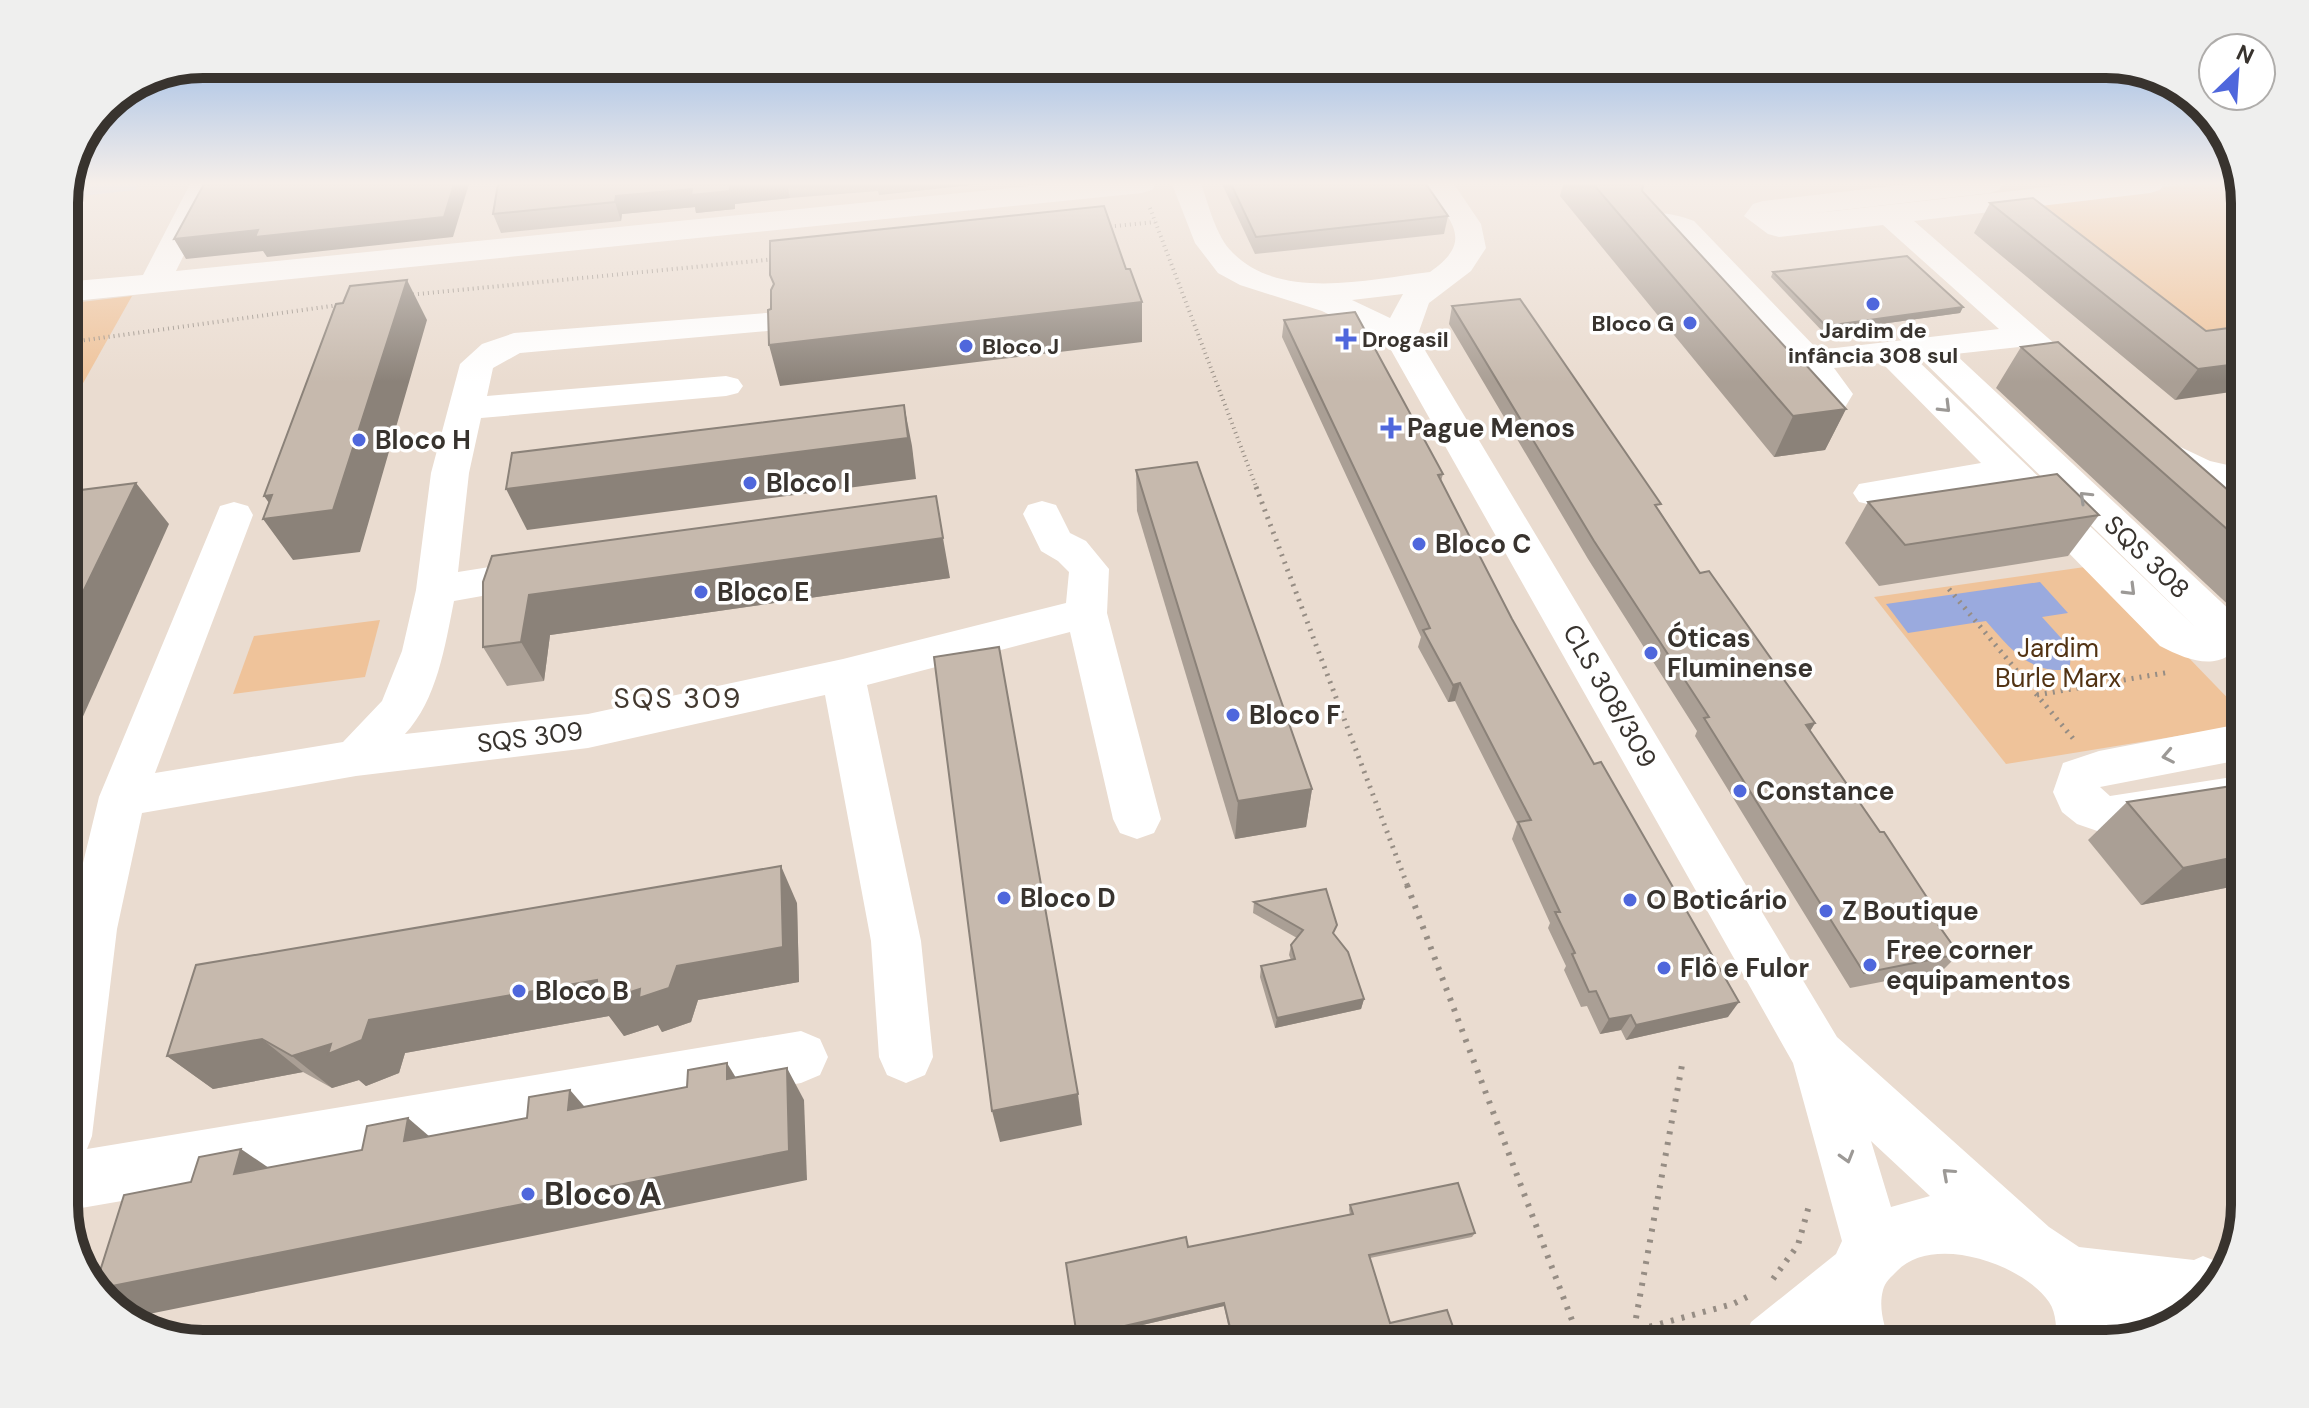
<svg xmlns="http://www.w3.org/2000/svg" width="2309" height="1408" viewBox="0 0 2309 1408" font-family="'DM Sans',sans-serif">
<style>
.green{fill:#efc39a}
.water{fill:#9aaade}
.lines{fill:none;stroke-linecap:round;stroke-linejoin:round}
.path-far2{stroke:#968d84;stroke-width:4;stroke-dasharray:1 4;stroke-linecap:butt}
.path-far1{stroke:#968d84;stroke-width:5;stroke-dasharray:2 6;stroke-linecap:butt}
.path{stroke:#968d84;stroke-width:6;stroke-dasharray:3 8;stroke-linecap:butt}
.minor{fill:#fff;fill-rule:evenodd}
.major{fill:#cdd7f8;fill-rule:evenodd}
.wall{fill:#aa9f95}
.shaded-wall{fill:#8b8279}
.building{fill:#c6b9ad;stroke:#8b8279;stroke-width:2}
.oneway{stroke:#9c9996}
.poi-dot{fill:#4f67dc;stroke:#fff;stroke-width:3}
.labels{text-anchor:middle;dominant-baseline:central;stroke-width:7;stroke-linejoin:round;paint-order:stroke}
.far-poi-label{font-size:22px;font-weight:bold;fill:#38332e;stroke:#fff;text-anchor:start}
.poi-label{font-size:26px;font-weight:bold;fill:#38332e;stroke:#fff;text-anchor:start}
.street-label{font-size:26px;fill:#38332e;stroke:#fff}
.park-label{font-size:26px;fill:#523313;stroke:#fff}
.neighbourhood-label{font-size:28px;letter-spacing:2px;fill:#43392f;stroke:#fff}
.near-poi-label{font-size:32px;font-weight:bold;fill:#38332e;stroke:#fff;text-anchor:start}
.rim{fill:none;stroke:#38332e;stroke-width:10}
</style>
<rect width="100%" height="100%" fill="#eadcd0"/>
<g class="green">
<path d="M 2189,184 L 2242,184 L 2245,195 L 2245,350 L 2194,358 L 2002,207 Z"/>
<path d="M 132,296 L 64,417 L 64,304 Z"/>
<path d="M 2099,565 L 2245,716 L 2245,725 L 2006,764 L 1874,597 Z"/>
<path d="M 380,620 L 365,677 L 233,694 L 254,636 Z"/>
</g>
<path class="water" d="M 2040,582 L 2068,613 L 2042,617 L 2071,649 L 2070,665 L 2064,670 C 2027,672 2008,646 1986,621 L 1908,633 L 1886,604 Z"/>
<g class="lines">
<g class="path-far2">
<path d="M 1150,208 L 1257,489"/>
<path d="M 1105,227 L 1155,222"/>
<path d="M 408,295 L 776,259"/>
<path d="M 64,343 L 339,305"/>
</g>
<g class="path-far1">
<path d="M 1256,487 L 1408,887"/>
<path d="M 1949,589 L 2076,742"/>
<path d="M 2037,695 L 2170,672"/>
</g>
<g class="path">
<path d="M 1407,885 L 1581,1344"/>
<path d="M 1773,1279 L 1798,1245 L 1810,1202"/>
<path d="M 1634,1329 L 1682,1065"/>
<path d="M 1586,1344 L 1733,1304 L 1753,1294"/>
</g>
<g class="minor">
<path d="M 190,184 L 219,184 L 176,271 L 1051,184 L 1156,184 L 1152,190 L 1142,193 L 64,302 L 64,282 L 143,275 Z"/>
<path d="M 1172,184 L 1201,184 C 1209,206 1216,236 1232,252 C 1280,302 1370,279 1430,272 C 1476,240 1450,221 1425,184 L 1454,184 L 1481,224 L 1486,248 L 1471,271 L 1429,303 L 1417,337 L 1837,1037 L 2049,1227 L 2079,1247 L 2194,1260 L 2203,1256 L 2225,1265 L 2226,1275 L 2176,1325 L 2106,1344 L 2057,1344 C 2056,1331 2057,1313 2049,1302 C 2023,1264 1933,1233 1897,1271 C 1891,1277 1885,1282 1883,1290 C 1878,1309 1885,1327 1890,1344 L 1828,1344 L 1826,1340 L 1821,1344 L 1742,1344 L 1751,1322 L 1836,1254 L 1842,1241 L 1793,1063 L 1387,343 L 1322,311 L 1240,285 L 1218,273 L 1195,243 ZM 1403,294 L 1390,318 L 1352,300 ZM 1871,1141 L 1930,1196 L 1891,1207 Z"/>
<path d="M 1910,184 L 2003,184 L 1999,190 L 1989,193 L 1781,217 L 2073,184 L 2164,184 L 2160,190 L 2150,193 L 1914,221 L 2095,379 L 2100,386 L 2095,393 C 2065,401 2040,366 2019,347 L 1955,354 L 2234,614 L 2244,638 C 2224,674 2191,662 2160,646 L 2001,484 L 1872,505 L 1859,502 L 1853,493 L 1859,484 L 1981,463 L 1882,363 L 1834,368 L 1853,394 L 1844,409 L 1807,412 L 1781,400 L 1632,228 C 1647,206 1672,213 1694,221 L 1818,350 L 1999,329 L 1883,225 L 1779,237 L 1768,234 L 1744,216 L 1753,204 L 1763,201 ZM 1666,231 L 1672,233 L 1815,390 L 1805,386 ZM 1920,358 L 2195,627 L 1916,359 Z"/>
<path d="M 766,313 L 778,316 L 782,323 L 778,330 L 520,353 L 493,368 L 487,396 L 726,376 L 738,379 L 743,386 L 738,393 L 726,396 L 481,418 L 469,473 L 458,572 L 540,559 L 554,563 L 560,573 L 554,583 L 454,601 C 445,646 437,700 405,734 L 588,714 L 843,659 L 1066,603 L 1069,572 L 1058,561 L 1041,551 L 1023,514 L 1028,505 L 1042,501 L 1056,505 L 1070,533 L 1086,541 L 1109,569 L 1107,613 L 1161,819 L 1154,833 L 1137,839 L 1120,833 L 1113,819 L 1070,632 L 867,685 L 921,941 L 933,1057 L 925,1075 L 906,1083 L 887,1075 L 879,1057 L 871,941 L 825,695 L 588,748 L 356,776 L 142,813 L 117,929 L 92,1136 L 87,1149 L 801,1031 L 820,1039 L 828,1057 L 820,1075 L 801,1083 L 64,1211 L 67,929 L 99,797 L 220,506 L 234,502 L 248,506 L 253,515 L 155,773 L 343,742 L 382,701 L 402,651 L 416,590 L 431,473 L 460,364 L 482,344 L 514,333 Z"/>
<path d="M 2153,434 L 2210,461 L 2245,469 L 2245,493 C 2210,488 2155,477 2135,446 L 2140,438 Z"/>
<path d="M 2245,723 L 2245,759 L 2100,787 L 2110,796 L 2245,775 L 2245,813 L 2109,835 L 2077,824 L 2062,812 L 2053,792 L 2063,763 L 2099,751 Z"/>
</g>
<path class="major" d="M 69,184 L 139,184 L 135,190 L 64,198 Z"/>
</g>
<g class="wall">
<path d="M 498,184 L 982,184 L 879,195 L 878,191 L 790,198 L 735,204 L 735,209 L 696,213 L 695,207 L 622,214 L 621,221 L 501,233 L 493,214 Z"/>
<path d="M 1222,184 L 1426,184 L 1448,216 L 1444,234 L 1255,254 Z"/>
<path d="M 1563,184 L 1642,184 L 1642,191 L 1798,361 L 1846,409 L 1825,450 L 1774,457 L 1560,196 Z"/>
<path d="M 1990,203 L 2206,331 L 2245,326 L 2175,400 L 1974,233 Z"/>
<path d="M 2245,238 L 2245,258 L 2235,251 Z"/>
<path d="M 1773,272 L 1963,307 L 1960,313 L 1823,332 L 1771,277 Z"/>
<path d="M 1452,306 L 1659,510 L 1700,573 L 1784,677 L 1783,679 L 1815,723 L 1810,731 L 1959,954 L 1943,970 L 1850,988 L 1695,736 L 1697,731 L 1588,559 L 1449,324 Z"/>
<path d="M 1284,320 L 1443,474 L 1441,481 L 1512,619 L 1728,1017 L 1626,1040 L 1621,1030 L 1600,1034 L 1587,1006 L 1581,1007 L 1564,970 L 1566,966 L 1548,928 L 1550,923 L 1512,839 L 1517,824 L 1455,701 L 1448,702 L 1418,647 L 1421,637 L 1282,337 Z"/>
<path d="M 2021,347 L 2245,505 L 2245,638 L 2236,612 L 1996,388 Z"/>
<path d="M 1136,470 L 1312,789 L 1306,827 L 1235,839 L 1137,511 Z"/>
<path d="M 1868,502 L 2099,515 L 2068,556 L 1879,586 L 1845,543 Z"/>
<path d="M 950,578 L 550,635 L 544,681 L 507,686 L 483,647 L 483,582 Z"/>
<path d="M 2245,784 L 2245,884 L 2141,905 L 2088,840 L 2127,802 Z"/>
<path d="M 1254,902 L 1335,936 L 1364,999 L 1361,1009 L 1275,1028 L 1260,977 L 1261,966 L 1291,960 L 1289,955 L 1291,945 L 1297,938 L 1253,913 Z"/>
<path d="M 797,903 L 799,982 L 698,1000 L 691,1022 L 662,1032 L 658,1025 L 624,1036 L 609,1016 L 405,1053 L 399,1073 L 366,1086 L 359,1080 L 332,1088 L 303,1072 L 213,1089 L 167,1056 Z"/>
<path d="M 1350,1205 L 1475,1233 L 1472,1237 L 1370,1258 L 1390,1323 L 1459,1344 L 1232,1344 L 1224,1306 L 1078,1340 L 1188,1247 L 1350,1215 L 1349,1209 Z"/>
</g>
<g class="shaded-wall">
<path d="M 454,184 L 469,184 L 453,237 L 267,257 L 263,251 L 186,259 L 174,239 Z"/>
<path d="M 744,184 L 787,184 L 790,198 L 735,204 L 735,209 L 696,213 L 695,207 L 622,214 L 621,221 L 615,202 L 616,196 Z"/>
<path d="M 407,280 L 427,320 L 360,552 L 293,560 L 263,519 L 279,517 L 264,496 L 272,495 Z"/>
<path d="M 1142,302 L 1142,342 L 780,386 L 769,345 Z"/>
<path d="M 1963,307 L 1960,313 L 1823,332 L 1826,326 Z"/>
<path d="M 2245,363 L 2245,390 L 2175,400 L 2198,369 Z"/>
<path d="M 904,405 L 912,446 L 916,479 L 527,530 L 506,489 Z"/>
<path d="M 1846,409 L 1825,450 L 1774,457 L 1793,416 Z"/>
<path d="M 136,483 L 169,524 L 64,759 L 64,631 Z"/>
<path d="M 943,538 L 950,578 L 550,635 L 544,681 L 521,642 L 529,595 Z"/>
<path d="M 1460,683 L 1455,701 L 1448,702 L 1453,685 Z"/>
<path d="M 1815,723 L 1804,741 L 1806,725 Z"/>
<path d="M 1312,789 L 1306,827 L 1235,839 L 1238,801 Z"/>
<path d="M 2245,855 L 2245,884 L 2141,905 L 2183,868 Z"/>
<path d="M 781,866 L 797,903 L 799,982 L 698,1000 L 691,1022 L 662,1032 L 658,1025 L 624,1036 L 609,1016 L 405,1053 L 399,1073 L 366,1086 L 359,1080 L 332,1088 L 292,1056 L 369,1020 L 677,966 Z"/>
<path d="M 1364,999 L 1361,1009 L 1275,1028 L 1277,1018 Z"/>
<path d="M 1739,1002 L 1728,1017 L 1626,1040 L 1636,1025 Z"/>
<path d="M 1631,1015 L 1621,1030 L 1600,1034 L 1609,1019 Z"/>
<path d="M 262,1039 L 303,1072 L 213,1089 L 167,1056 Z"/>
<path d="M 727,1063 L 747,1096 L 727,1079 Z"/>
<path d="M 787,1068 L 804,1100 L 807,1180 L 149,1314 L 101,1293 L 97,1289 Z"/>
<path d="M 570,1090 L 597,1121 L 568,1110 Z"/>
<path d="M 1078,1094 L 1082,1125 L 1000,1142 L 992,1111 Z"/>
<path d="M 408,1118 L 444,1149 L 404,1141 Z"/>
<path d="M 241,1149 L 285,1179 L 234,1174 Z"/>
<path d="M 1224,1303 L 1224,1306 L 1078,1340 L 1077,1337 Z"/>
</g>
<g class="building">
<path d="M 204,184 L 454,184 L 444,217 L 255,237 L 258,230 L 174,239 Z"/>
<path d="M 498,184 L 744,184 L 730,186 L 730,191 L 691,195 L 692,189 L 616,196 L 615,202 L 493,214 Z"/>
<path d="M 1231,184 L 1426,184 L 1448,216 L 1256,237 Z"/>
<path d="M 1593,184 L 1642,184 L 1643,186 L 1642,191 L 1798,361 L 1806,365 L 1846,409 L 1793,416 Z"/>
<path d="M 2033,198 L 2206,331 L 2245,326 L 2245,363 L 2198,369 L 1990,203 Z"/>
<path d="M 1104,206 L 1126,269 L 1130,269 L 1142,302 L 769,345 L 768,310 L 771,309 L 771,290 L 774,284 L 770,275 L 770,241 Z"/>
<path d="M 1907,256 L 1963,307 L 1826,326 L 1773,272 Z"/>
<path d="M 407,280 L 333,510 L 263,519 L 272,495 L 264,496 L 336,304 L 343,303 L 350,286 Z"/>
<path d="M 1520,299 L 1661,504 L 1655,505 L 1700,573 L 1709,571 L 1784,677 L 1782,677 L 1815,723 L 1806,725 L 1880,832 L 1884,832 L 1945,925 L 1939,926 L 1959,954 L 1864,973 L 1704,718 L 1709,717 L 1594,541 L 1452,306 Z"/>
<path d="M 1355,312 L 1443,474 L 1438,475 L 1512,619 L 1594,764 L 1601,762 L 1739,1002 L 1636,1025 L 1631,1015 L 1609,1019 L 1596,991 L 1589,992 L 1572,954 L 1575,953 L 1555,912 L 1560,912 L 1518,822 L 1531,820 L 1460,683 L 1453,685 L 1423,630 L 1430,628 L 1284,320 Z"/>
<path d="M 2058,342 L 2245,505 L 2245,545 L 2021,347 Z"/>
<path d="M 904,405 L 908,438 L 506,489 L 512,453 Z"/>
<path d="M 1197,462 L 1312,789 L 1238,801 L 1136,470 Z"/>
<path d="M 2057,474 L 2099,515 L 1905,545 L 1868,502 Z"/>
<path d="M 136,483 L 64,631 L 64,507 L 73,491 Z"/>
<path d="M 936,496 L 943,538 L 529,595 L 521,642 L 483,647 L 483,582 L 492,556 Z"/>
<path d="M 999,647 L 1078,1094 L 992,1111 L 934,657 Z"/>
<path d="M 2245,784 L 2245,855 L 2183,868 L 2127,802 Z"/>
<path d="M 781,866 L 783,947 L 677,966 L 669,988 L 639,998 L 640,989 L 599,1002 L 597,980 L 369,1020 L 362,1040 L 328,1054 L 331,1044 L 292,1056 L 262,1039 L 167,1056 L 196,965 Z"/>
<path d="M 1326,889 L 1337,925 L 1333,933 L 1348,952 L 1364,999 L 1277,1018 L 1261,966 L 1295,959 L 1291,945 L 1303,930 L 1254,902 Z"/>
<path d="M 727,1063 L 727,1079 L 787,1068 L 789,1151 L 97,1289 L 95,1287 L 124,1195 L 191,1182 L 199,1157 L 241,1149 L 234,1174 L 362,1150 L 367,1126 L 408,1118 L 404,1141 L 527,1118 L 529,1097 L 570,1090 L 568,1110 L 687,1087 L 688,1070 Z"/>
<path d="M 1458,1183 L 1475,1233 L 1369,1255 L 1390,1323 L 1447,1310 L 1459,1344 L 1234,1344 L 1224,1303 L 1077,1337 L 1066,1263 L 1186,1237 L 1188,1247 L 1353,1214 L 1350,1205 Z"/>
</g>
<defs><path id="oneway-chevron" d="M-2-3.5L2.5 0L-2 3.5" fill="none" stroke-width="1.6" stroke-linecap="round" stroke-linejoin="round" transform="scale(2)"/></defs>
<g class="oneway">
<use href="#oneway-chevron" transform="translate(1945 407) rotate(45)"/>
<use href="#oneway-chevron" transform="translate(2085 497) rotate(-136)"/>
<use href="#oneway-chevron" transform="translate(2130 590) rotate(45)"/>
<use href="#oneway-chevron" transform="translate(2168 756) rotate(169)"/>
<use href="#oneway-chevron" transform="translate(1847 1157) rotate(74)"/>
<use href="#oneway-chevron" transform="translate(1948 1174) rotate(-138)"/>
</g>
<linearGradient id="sky" x2="0" y2="1"><stop stop-color="#89b0e4"/><stop offset="0.48" stop-color="#f6efea"/><stop offset="1" stop-color="#f6efea" stop-opacity="0"/></linearGradient>
<rect width="2309" height="382" fill="url(#sky)"/>
<g class="poi-dot">
<circle cx="1873" cy="304" r="8"/>
<circle cx="1690" cy="323" r="8"/>
<path d="M1342 327h8v8h8v8h-8v8h-8v-8h-8v-8h8z"/>
<circle cx="966" cy="346" r="8"/>
<path d="M1387 416h8v8h8v8h-8v8h-8v-8h-8v-8h8z"/>
<circle cx="359" cy="440" r="8"/>
<circle cx="750" cy="483" r="8"/>
<circle cx="1419" cy="544" r="8"/>
<circle cx="701" cy="592" r="8"/>
<circle cx="1651" cy="653" r="8"/>
<circle cx="1233" cy="715" r="8"/>
<circle cx="1740" cy="791" r="8"/>
<circle cx="1004" cy="898" r="8"/>
<circle cx="1630" cy="900" r="8"/>
<circle cx="1826" cy="911" r="8"/>
<circle cx="1870" cy="965" r="8"/>
<circle cx="1664" cy="968" r="8"/>
<circle cx="519" cy="991" r="8"/>
<circle cx="528" cy="1194" r="8"/>
</g>
<g class="labels">
<g class="far-poi-label">
<text x="1674" y="323" text-anchor="end">Bloco G</text>
<text x="1873" y="330" text-anchor="middle">Jardim de<tspan x="1873" dy="25">infância 308 sul</tspan></text>
<text x="1362" y="339">Drogasil</text>
<text x="982" y="346">Bloco J</text>
</g>
<g class="poi-label">
<text x="1407" y="428">Pague Menos</text>
<text x="375" y="440">Bloco H</text>
<text x="766" y="483">Bloco I</text>
<text x="1435" y="544">Bloco C</text>
<text x="717" y="592">Bloco E</text>
<text x="1667" y="638">Óticas<tspan x="1667" dy="30">Fluminense</tspan></text>
<text x="1249" y="715">Bloco F</text>
<text x="1756" y="791">Constance</text>
<text x="1020" y="898">Bloco D</text>
<text x="1646" y="900">O Boticário</text>
<text x="1842" y="911">Z Boutique</text>
<text x="1886" y="950">Free corner<tspan x="1886" dy="30">equipamentos</tspan></text>
<text x="1680" y="968">Flô e Fulor</text>
<text x="535" y="991">Bloco B</text>
</g>
<g class="street-label">
<text transform="translate(2147 557) rotate(44)">SQS 308</text>
<text transform="translate(1610 696) rotate(60)">CLS 308/309</text>
<text transform="translate(530 737) rotate(-7)">SQS 309</text>
</g>
<g class="park-label">
<text x="2058" y="648">Jardim<tspan x="2058" dy="30">Burle Marx</tspan></text>
</g>
<g class="neighbourhood-label">
<text x="678" y="698">SQS 309</text>
</g>
<g class="near-poi-label">
<text x="544" y="1194">Bloco A</text>
</g>
</g>
<path d="M0 0H2309V1408H0ZM203 78H2106A125 125 0 0 1 2231 203V1205A125 125 0 0 1 2106 1330H203A125 125 0 0 1 78 1205V203A125 125 0 0 1 203 78Z" fill="#efefee" fill-rule="evenodd"/>
<path class="rim" d="M203 78H2106A125 125 0 0 1 2231 203V1205A125 125 0 0 1 2106 1330H203A125 125 0 0 1 78 1205V203A125 125 0 0 1 203 78Z"/>
<g transform="translate(2237 72) rotate(25)"><circle r="38" fill="#ffffff" stroke="#afadab" stroke-width="2"/>
<path d="M0-6L14 30L0 20L-14 30Z" fill="#4f67dc"/>
<text y="-12" font-size="22" font-weight="bold" text-anchor="middle" fill="#38332e">N</text>
</g>
</svg>
